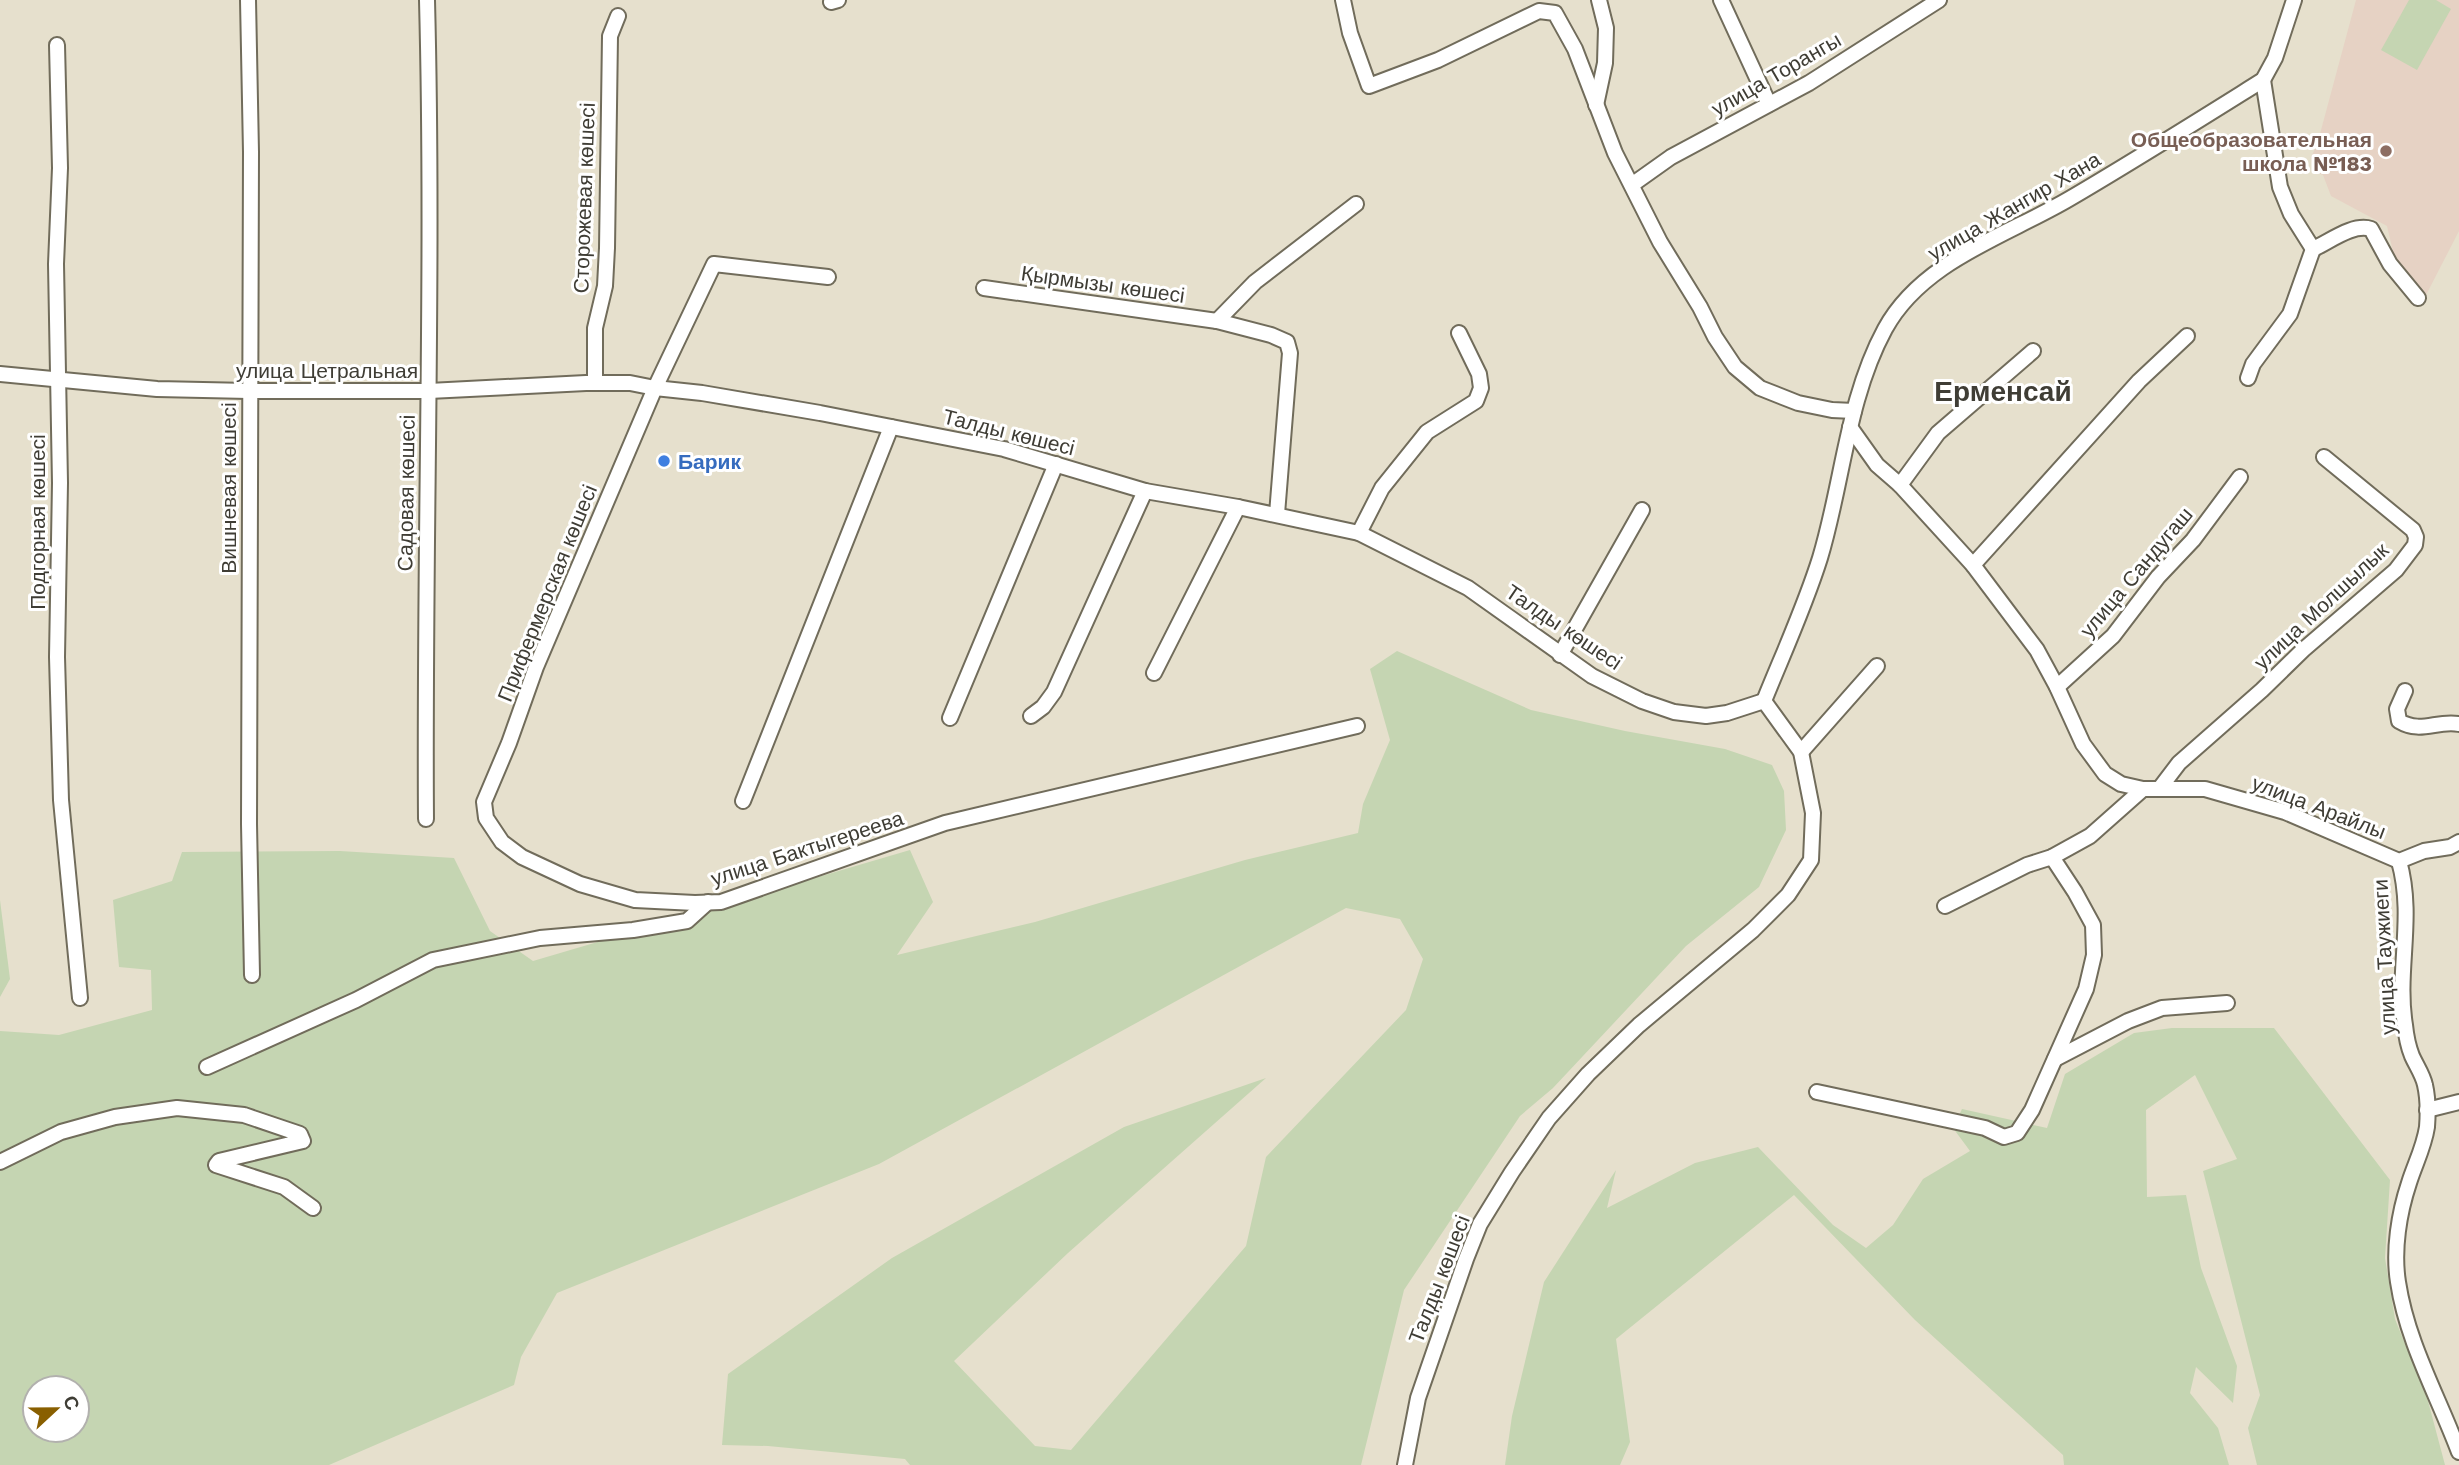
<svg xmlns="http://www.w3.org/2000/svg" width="2459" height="1465" viewBox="0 0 2459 1465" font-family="'Work Sans',sans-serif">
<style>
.education{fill:#e6d2c4}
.green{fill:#c5d5b2;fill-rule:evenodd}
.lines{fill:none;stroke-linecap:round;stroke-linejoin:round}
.minor-casing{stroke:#716c5b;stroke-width:18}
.minor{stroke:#fff;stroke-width:14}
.education-dot{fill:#8d6e63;stroke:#fff;stroke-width:2.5}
.shop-dot{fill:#3f7fe0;stroke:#fff;stroke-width:2.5}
.labels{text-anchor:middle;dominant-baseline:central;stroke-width:6;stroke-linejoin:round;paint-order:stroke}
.street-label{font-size:21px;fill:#3f3d35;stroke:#fff}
.education-label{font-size:21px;font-weight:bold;fill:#785e54;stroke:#fff;text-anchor:end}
.shop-label{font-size:21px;font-weight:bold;fill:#366cbe;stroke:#fff;text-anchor:start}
.district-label{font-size:28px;font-weight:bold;fill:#3f3d35;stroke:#fff}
</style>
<rect width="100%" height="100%" fill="#e6e0cd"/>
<path class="education" d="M 2356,0 L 2459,0 L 2459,231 L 2425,297 L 2394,256 L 2387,226 L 2331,196 L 2323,175 L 2313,171 L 2311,157 L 2317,145 Z"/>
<g class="green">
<path d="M 2409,0 L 2436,0 L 2451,9 L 2417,70 L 2381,50 Z"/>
<path d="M 1397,651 L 1531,710 L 1625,731 L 1725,749 L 1772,765 L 1784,791 L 1786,830 L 1759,887 L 1686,946 L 1553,1088 L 1520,1116 L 1404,1290 L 1361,1465 L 910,1465 L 905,1459 L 768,1446 L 722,1445 L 728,1374 L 892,1258 L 1124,1127 L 1266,1078 L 1068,1253 L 954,1361 L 1035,1446 L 1071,1450 L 1246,1246 L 1266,1157 L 1406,1010 L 1423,959 L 1400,919 L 1346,908 L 879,1164 L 557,1293 L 521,1357 L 514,1385 L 329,1465 L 0,1465 L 0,1031 L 59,1035 L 152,1010 L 151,970 L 119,967 L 113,900 L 172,881 L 182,852 L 340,851 L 454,858 L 490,931 L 533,961 L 910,850 L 933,902 L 897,955 L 1035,922 L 1245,860 L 1358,833 L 1363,804 L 1390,740 L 1370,669 ZM 35,1388 L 77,1388 L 77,1430 L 35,1430 Z"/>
<path d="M 0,900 L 10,979 L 0,997 Z"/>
<path d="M 2172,1028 L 2274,1028 L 2390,1180 L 2385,1258 L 2395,1319 L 2428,1401 L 2445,1465 L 2257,1465 L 2248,1428 L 2260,1395 L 2203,1171 L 2237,1159 L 2195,1075 L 2146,1110 L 2147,1197 L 2186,1195 L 2201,1268 L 2237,1366 L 2233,1403 L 2196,1367 L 2190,1393 L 2218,1428 L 2229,1465 L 2064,1465 L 2063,1455 L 1915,1320 L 1794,1195 L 1616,1339 L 1630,1442 L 1620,1465 L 1505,1465 L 1512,1416 L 1544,1282 L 1616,1170 L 1607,1208 L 1695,1163 L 1758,1147 L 1833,1225 L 1866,1248 L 1893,1225 L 1923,1179 L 1970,1151 L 1953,1128 L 1962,1109 L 2047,1128 L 2065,1074 L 2134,1033 Z"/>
</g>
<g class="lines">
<g class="minor-casing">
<g id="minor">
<path d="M 248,0 L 251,152 L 249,824 L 252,975"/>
<path d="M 1343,0 L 1350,33 L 1369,86 L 1438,60 L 1539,11 L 1555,13 L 1575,49 L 1615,153 L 1660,242 L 1700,307 L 1715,337 L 1735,367 L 1760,388 L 1798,403 L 1832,410 L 1854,411"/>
<path d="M 1721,0 L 1769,104"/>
<path d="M 831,2 L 838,0"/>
<path d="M 57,45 L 60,168 L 56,264 L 60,483 L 57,657 L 61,800 L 80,998"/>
<path d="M 2263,80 L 2280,187 L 2291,214 L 2313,249 C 2329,242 2353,223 2371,229 L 2390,264 L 2418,298"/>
<path d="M 1596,105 L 1605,63 L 1606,28 L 1599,0"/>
<path d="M 1633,184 L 1671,157 L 1809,83 L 1939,0"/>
<path d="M 828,277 L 714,264 L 655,388 L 536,667 L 509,743 L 484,802 L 486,818 L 502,842 L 522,857 L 580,884 L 635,900 L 695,903 L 721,902 L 945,823 L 1357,726"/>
<path d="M 984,288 L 1217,321 L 1271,335 L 1287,342 L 1290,353 L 1277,514"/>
<path d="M 1217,321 L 1255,282 L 1356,204"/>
<path d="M 0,374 L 157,389 L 249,391 L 429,391 L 586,383 L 630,383 L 655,388 L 702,393 L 820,413 L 1004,449 L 1145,491 L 1238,507 L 1359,533 L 1468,588 L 1592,676 L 1642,701 L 1674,712 L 1706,716 L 1727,713 L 1764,701"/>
<path d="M 2248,378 L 2253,364 L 2290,314 L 2313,249"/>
<path d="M 595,383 L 595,328 L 605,286 L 607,248 L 610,36 L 618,16"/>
<path d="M 1850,427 L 1877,465 L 1900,485 L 1973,565 L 2037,650 L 2057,687 L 2083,744 L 2105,774 L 2121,784 L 2143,789 L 2205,789 L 2285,812 L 2399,861 L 2424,851 L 2450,847 L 2459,842"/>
<path d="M 1900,485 L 1938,433 L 2033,351"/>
<path d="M 1359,533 L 1382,488 L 1427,432 L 1476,401 L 1481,388 L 1479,374 L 1459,333"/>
<path d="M 1973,565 L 2139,381 L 2187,336"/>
<path d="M 1560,655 L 1642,510"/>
<path d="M 1154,673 L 1238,507"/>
<path d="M 2057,687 L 2113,636 L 2158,577 L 2193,540 L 2240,477"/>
<path d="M 2405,691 L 2397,709 L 2399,721 C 2421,734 2436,720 2459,724"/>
<path d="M 1764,701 C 1783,654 1805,606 1820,558 C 1843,482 1847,399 1885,329 C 1922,261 2006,236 2069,199 C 2134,161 2199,120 2263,80 L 2275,58 L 2294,0"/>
<path d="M 1031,716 L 1043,707 L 1054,692 L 1145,491"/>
<path d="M 950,718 L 1056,464"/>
<path d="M 1801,752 L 1877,666"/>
<path d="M 2160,788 L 2179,763 L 2262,690 L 2303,650 L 2396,570 L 2415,545 L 2416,537 L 2413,530 L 2324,457"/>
<path d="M 743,801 L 891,427"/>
<path d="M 426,819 C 424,546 434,273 427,0"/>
<path d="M 2399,861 C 2415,918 2396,970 2405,1025 C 2406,1035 2408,1046 2412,1056 C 2416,1065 2423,1075 2425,1085 C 2428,1098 2428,1114 2427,1127 C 2424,1147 2415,1164 2409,1183 C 2399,1213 2393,1250 2398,1282 C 2407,1342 2438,1396 2459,1452"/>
<path d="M 1945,906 L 2027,865 L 2052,857 L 2090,836 L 2143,789"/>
<path d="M 2055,1059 L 2128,1021 L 2162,1008 L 2227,1003"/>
<path d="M 207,1067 L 356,1000 L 433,960 L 540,938 L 633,930 L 687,921 L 708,902"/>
<path d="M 1817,1092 L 1985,1128 L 2004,1137 L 2017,1133 L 2032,1110 L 2086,989 L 2094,955 L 2093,925 L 2075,892 L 2052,857"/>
<path d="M 2427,1110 L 2459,1102"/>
<path d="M 0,1162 L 61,1132 L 115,1117 L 177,1108 L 244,1115 L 300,1134 L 303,1141 L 219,1161 L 216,1165 L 284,1187 L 313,1208"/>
<path d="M 1405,1465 L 1418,1398 L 1466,1259 L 1480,1224 L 1512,1172 L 1549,1118 L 1588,1074 L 1639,1025 L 1753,930 L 1788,895 L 1811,860 L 1813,813 L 1801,752 L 1764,701"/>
</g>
</g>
<use href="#minor" class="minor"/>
</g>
<circle class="education-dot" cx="2386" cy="151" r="7"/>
<circle class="shop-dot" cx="664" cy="461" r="7"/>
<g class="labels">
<g class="street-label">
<text transform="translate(1776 74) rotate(-30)">улица Торангы</text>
<text transform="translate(584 198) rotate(-88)">Сторожевая көшесі</text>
<text transform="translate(2014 206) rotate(-30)">улица Жангир Хана</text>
<text transform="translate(1103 284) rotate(8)">Қырмызы көшесі</text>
<text x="327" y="370">улица Цетральная</text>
<text transform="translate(1009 432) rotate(14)">Талды көшесі</text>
<text transform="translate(228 488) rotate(-90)">Вишневая көшесі</text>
<text transform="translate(406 493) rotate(-89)">Садовая көшесі</text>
<text transform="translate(37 522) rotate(-90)">Подгорная көшесі</text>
<text transform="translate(2136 572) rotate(-50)">улица Сандугаш</text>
<text transform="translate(547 593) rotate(-68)">Прифермерская көшесі</text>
<text transform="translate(2321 606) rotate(-43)">улица Молшылык</text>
<text transform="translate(1564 627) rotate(34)">Талды көшесі</text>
<text transform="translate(2319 807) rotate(21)">улица Арайлы</text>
<text transform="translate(807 848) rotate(-18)">улица Бактыгереева</text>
<text transform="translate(2384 957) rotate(-93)">улица Таужиеги</text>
<text transform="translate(1439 1279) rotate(-69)">Талды көшесі</text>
</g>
<g class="education-label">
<text x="2372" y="139">Общеобразовательная<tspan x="2372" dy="24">школа №183</tspan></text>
</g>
<g class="shop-label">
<text x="678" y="461">Барик</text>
</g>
<g class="district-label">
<text x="2003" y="391">Ерменсай</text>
</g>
</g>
<g transform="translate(56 1409) rotate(68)"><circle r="33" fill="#ffffff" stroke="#b2b1ae" stroke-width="2"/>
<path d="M0-5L12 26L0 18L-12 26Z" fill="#895f00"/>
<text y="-10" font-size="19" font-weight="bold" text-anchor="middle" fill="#3f3d35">С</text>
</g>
</svg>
